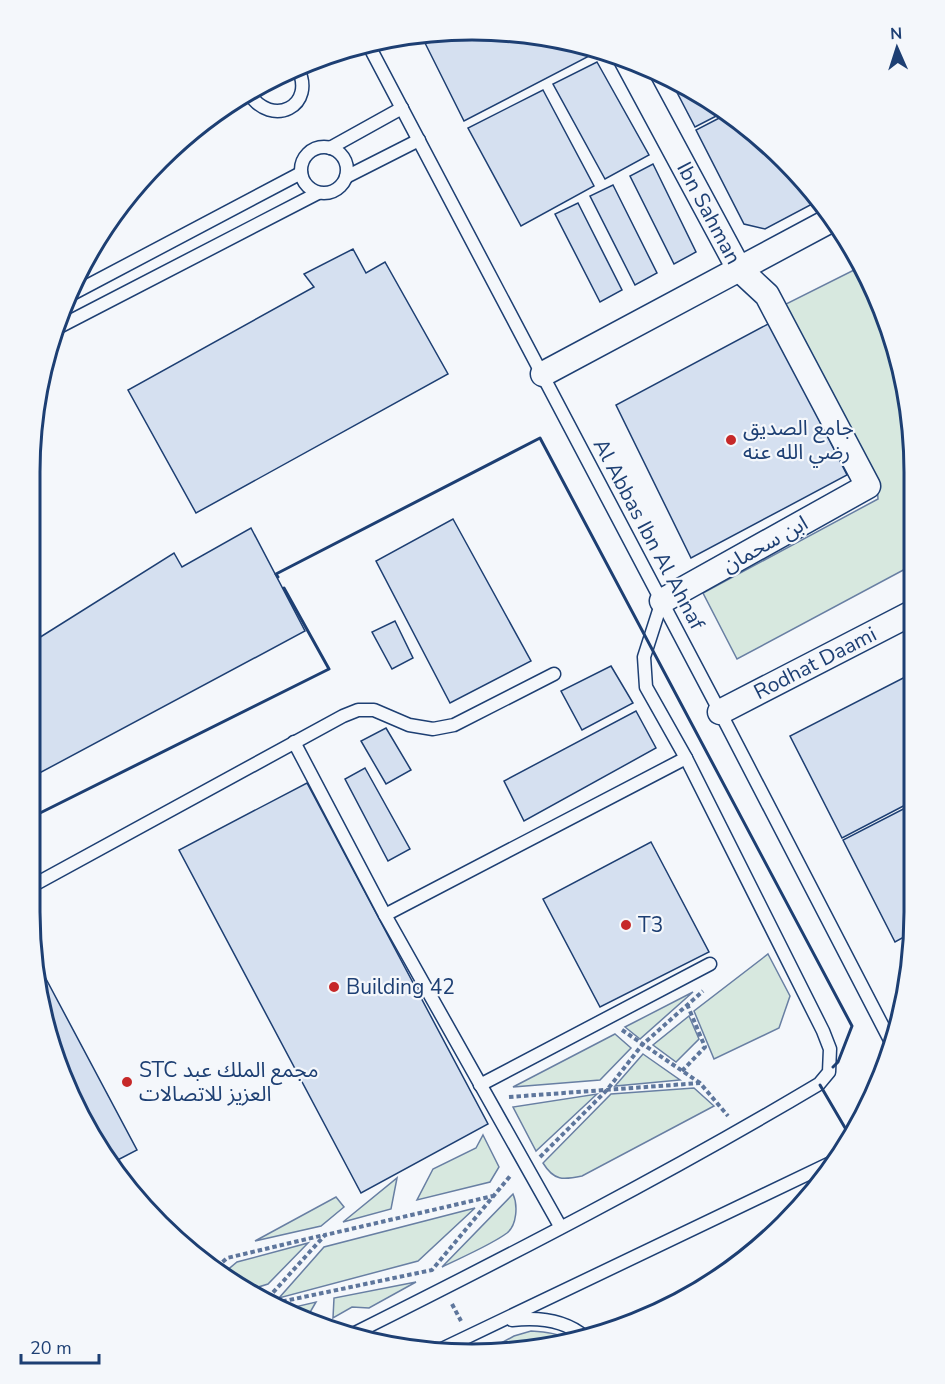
<svg xmlns="http://www.w3.org/2000/svg" width="945" height="1384" viewBox="0 0 945 1384" font-family="'Nunito Sans','Noto Sans Arabic',sans-serif">
<style>
.green{fill:#d7e8df;stroke:#687fa3;stroke-width:1.5}
.building{fill:#d5e0f0;stroke:#1d3f73;stroke-width:1.5}
.lines{fill:none;stroke-linecap:round;stroke-linejoin:round}
.service-casing{stroke:#1d3f73;stroke-width:15}
.minor-casing{stroke:#1d3f73;stroke-width:27}
.path{stroke:#5e769c;stroke-width:4;stroke-dasharray:4.5 3;stroke-linecap:butt}
.service{stroke:#f4f7fb;stroke-width:12}
.minor{stroke:#f4f7fb;stroke-width:24}
.wall{stroke:#1d3f73;stroke-width:3}
.poi-dot{fill:#c62828;stroke:#f4f7fb;stroke-width:2}
.labels{text-anchor:middle;dominant-baseline:central;stroke-width:4.5;stroke-linejoin:round;paint-order:stroke}
.street-label{font-size:21px;fill:#1d3f73;stroke:#f4f7fb}
.poi-label{font-size:21px;fill:#1d3f73;stroke:#f4f7fb;text-anchor:start}
.rim{fill:none;stroke:#1d3f73;stroke-width:3}
</style>
<rect width="100%" height="100%" fill="#f4f7fb"/>
<g class="green">
<path d="M 862,266 L 869,276 L 907,387 L 909,567 L 737,659 L 703,593 L 878,499 L 877,482 L 784,305 Z"/>
<path d="M 768,954 L 790,996 L 779,1028 L 714,1059 L 694,1011 Z"/>
<path d="M 693,992 L 640,1039 L 625,1027 Z"/>
<path d="M 689,1016 L 699,1039 L 676,1062 L 653,1045 Z"/>
<path d="M 615,1034 L 631,1048 L 600,1080 L 513,1087 Z"/>
<path d="M 643,1054 L 680,1080 L 615,1086 Z"/>
<path d="M 694,1088 L 714,1106 L 582,1176 C 563,1180 554,1181 543,1163 L 611,1094 Z"/>
<path d="M 597,1094 L 536,1151 L 513,1107 Z"/>
<path d="M 483,1135 L 499,1167 L 490,1182 L 417,1200 L 433,1169 L 476,1148 Z"/>
<path d="M 397,1178 L 391,1209 L 343,1222 Z"/>
<path d="M 513,1194 C 518,1205 517,1225 507,1233 C 491,1245 460,1258 442,1267 Z"/>
<path d="M 336,1197 L 344,1207 L 321,1226 L 255,1241 Z"/>
<path d="M 475,1208 L 418,1261 L 279,1298 L 324,1247 Z"/>
<path d="M 308,1243 L 268,1284 L 252,1289 L 225,1272 L 237,1262 Z"/>
<path d="M 416,1282 L 369,1308 L 352,1307 L 333,1318 L 334,1298 Z"/>
<path d="M 316,1302 L 305,1321 L 286,1310 L 286,1309 Z"/>
<path d="M 531,1331 C 545,1332 559,1333 571,1341 L 558,1346 L 492,1348 L 514,1336 Z"/>
</g>
<g class="building">
<path d="M 473,30 L 559,39 L 593,49 L 595,53 L 464,121 L 421,35 Z"/>
<path d="M 597,62 L 649,155 L 605,179 L 553,84 Z"/>
<path d="M 670,79 L 719,105 L 726,111 L 695,127 Z"/>
<path d="M 543,90 L 594,186 L 521,226 L 468,128 Z"/>
<path d="M 729,113 L 786,160 L 816,202 L 765,229 L 744,224 L 696,130 Z"/>
<path d="M 653,164 L 696,252 L 674,264 L 630,176 Z"/>
<path d="M 613,185 L 657,273 L 635,285 L 590,196 Z"/>
<path d="M 578,203 L 622,290 L 600,302 L 555,214 Z"/>
<path d="M 353,249 L 366,273 L 385,262 L 448,374 L 196,513 L 128,390 L 314,287 L 304,274 Z"/>
<path d="M 770,323 L 847,475 L 691,558 L 616,405 Z"/>
<path d="M 453,519 L 531,661 L 450,703 L 376,561 Z"/>
<path d="M 251,528 L 305,631 L 32,777 L 34,641 L 174,553 L 182,567 Z"/>
<path d="M 395,621 L 413,658 L 392,669 L 372,632 Z"/>
<path d="M 611,666 L 633,703 L 582,730 L 561,691 Z"/>
<path d="M 911,674 L 913,801 L 842,838 L 790,736 Z"/>
<path d="M 636,711 L 656,748 L 524,821 L 504,781 Z"/>
<path d="M 386,728 L 411,770 L 386,784 L 361,741 Z"/>
<path d="M 365,768 L 410,849 L 388,861 L 345,779 Z"/>
<path d="M 307,783 L 488,1124 L 361,1193 L 179,850 Z"/>
<path d="M 913,804 L 915,912 L 913,932 L 895,942 L 843,840 Z"/>
<path d="M 651,842 L 709,952 L 600,1007 L 543,899 Z"/>
<path d="M 36,960 L 137,1150 L 110,1164 L 104,1157 L 45,1026 Z"/>
</g>
<g class="lines">
<g class="service-casing">
<g id="service">
<path d="M 368,44 L 720,712 L 892,1044"/>
<path d="M 249,93 C 271,129 318,106 297,67"/>
<circle cx="324" cy="170" r="23"/>
<path d="M 330,148 L 402,108"/>
<path d="M 346,177 L 419,140"/>
<path d="M 70,295 L 301,173"/>
<path d="M 59,327 L 318,193"/>
<path d="M 294,742 L 385,915 L 560,1226"/>
<path d="M 30,887 L 343,716 L 358,710 L 374,710 L 409,725 L 433,729 L 454,725 L 554,674"/>
<path d="M 385,915 L 686,758"/>
<path d="M 480,1085 L 710,964"/>
<path d="M 512,1320 C 538,1317 564,1319 585,1337"/>
<path d="M 353,1334 C 511,1255 668,1174 819,1084 L 829,1072 L 830,1049 L 823,1031 L 686,758 L 646,687 L 644,657 L 662,601"/>
<path d="M 442,1349 L 839,1159"/>
</g>
</g>
<g class="minor-casing">
<g id="minor">
<path d="M 626,59 L 739,269 L 767,295 L 868,486 L 662,601"/>
<path d="M 543,374 L 829,221"/>
<path d="M 720,712 L 910,614"/>
</g>
</g>
<g class="path">
<path d="M 622,1030 L 700,1083"/>
<path d="M 682,1071 L 705,1047 L 687,1004"/>
<path d="M 509,1097 L 700,1083 L 728,1116"/>
<path d="M 540,1157 L 607,1090 L 642,1045 L 703,991"/>
<path d="M 217,1267 L 227,1258 L 324,1235"/>
<path d="M 268,1298 L 325,1235 L 493,1196"/>
<path d="M 275,1303 L 432,1270 L 511,1175"/>
<path d="M 452,1304 L 461,1321"/>
</g>
<use href="#service" class="service"/>
<use href="#minor" class="minor"/>
<g class="wall">
<path d="M 278,577 L 276,574 L 540,438 L 852,1026 L 838,1062 L 833,1067"/>
<path d="M 32,817 L 329,669 L 284,588"/>
<path d="M 820,1085 L 851,1138"/>
</g>
</g>
<g class="poi-dot">
<circle cx="731" cy="440" r="6"/>
<circle cx="626" cy="925" r="6"/>
<circle cx="334" cy="987" r="6"/>
<circle cx="127" cy="1082" r="6"/>
</g>
<g class="labels">
<g class="street-label">
<text transform="translate(709 213) rotate(62)">Ibn Sahman</text>
<text transform="translate(649 534) rotate(62)">Al Abbas Ibn Al Ahnaf</text>
<text transform="translate(765 544) rotate(-29)">ابن سحمان</text>
<text transform="translate(815 663) rotate(-27)">Rodhat Daami</text>
</g>
<g class="poi-label">
<text x="743" y="428">جامع الصديق<tspan x="743" dy="24">رضي الله عنه</tspan></text>
<text x="638" y="925">T3</text>
<text x="346" y="987">Building 42</text>
<text x="139" y="1070">STC مجمع الملك عبد<tspan x="139" dy="24">العزيز للاتصالات</tspan></text>
</g>
</g>
<path d="M0 0H945V1384H0ZM472 40H472A432 432 0 0 1 904 472V912A432 432 0 0 1 472 1344H472A432 432 0 0 1 40 912V472A432 432 0 0 1 472 40Z" fill="#f4f7fb" fill-rule="evenodd"/>
<path class="rim" d="M472 40H472A432 432 0 0 1 904 472V912A432 432 0 0 1 472 1344H472A432 432 0 0 1 40 912V472A432 432 0 0 1 472 40Z"/>
<g transform="translate(897 48) rotate(357)" stroke="#f4f7fb" stroke-width="4.5" paint-order="stroke">
<path d="M0-4.5L10 22L0 15L-10 22Z" fill="#1d3f73"/>
<text y="-9" font-size="16" font-weight="bold" text-anchor="middle" fill="#1d3f73">N</text>
</g>
<path d="M21 1354v9h78v-9" fill="none" stroke="#1d3f73" stroke-width="3"/>
<text x="30" y="1354" font-size="18" fill="#1d3f73" stroke="#f4f7fb" stroke-width="4.5" paint-order="stroke">20 m</text>
</svg>
